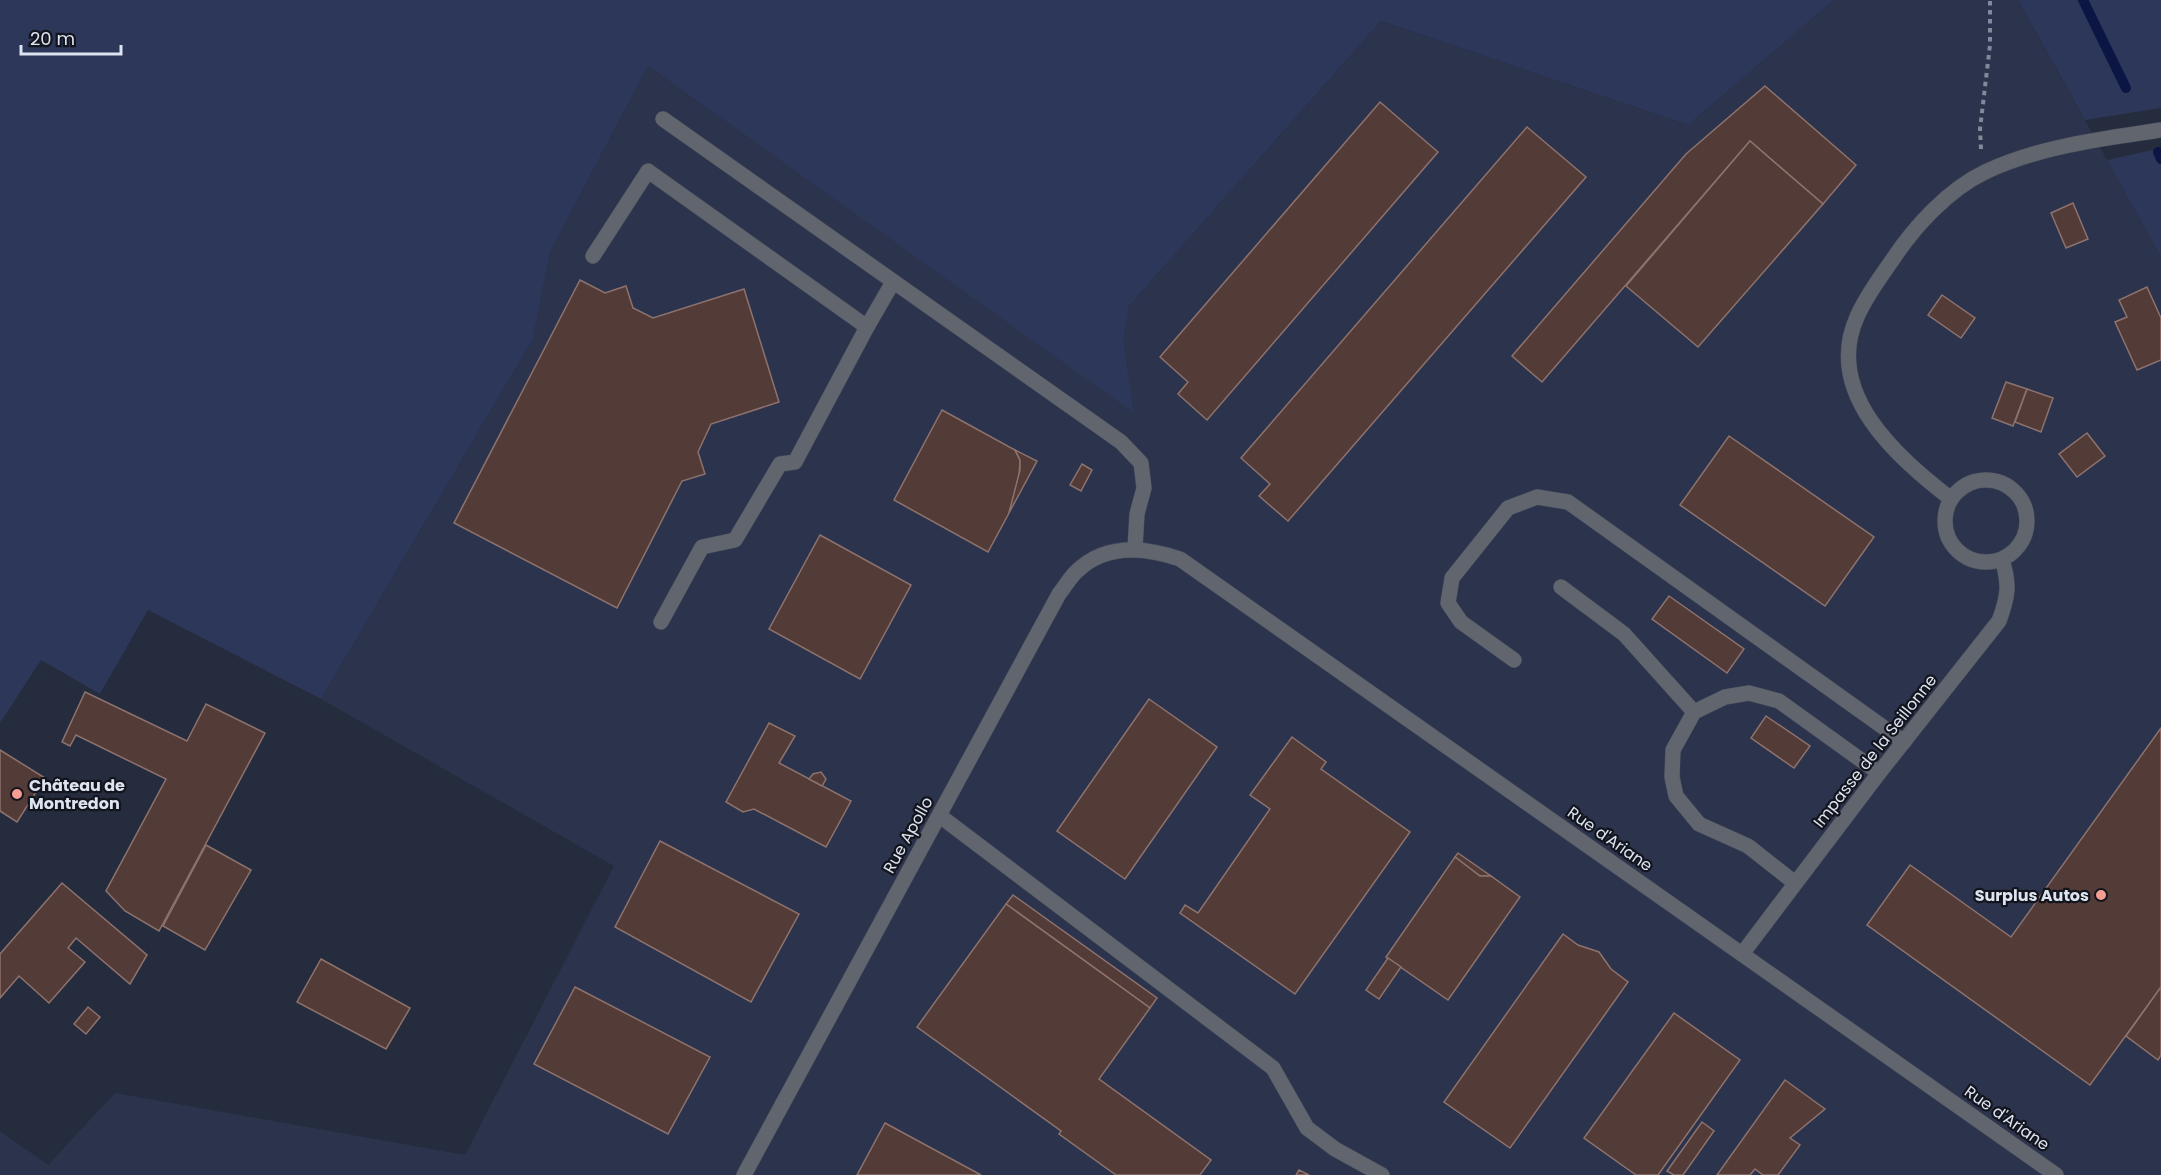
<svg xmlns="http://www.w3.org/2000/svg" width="2161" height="1175" viewBox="0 0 2161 1175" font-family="Poppins,sans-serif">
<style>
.built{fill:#2b344c}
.green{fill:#2c3759}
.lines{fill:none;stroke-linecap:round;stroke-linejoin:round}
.stream{stroke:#0c1644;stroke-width:10}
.building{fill:#533b37;stroke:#8e726e;stroke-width:1.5}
.lane-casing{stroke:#43495a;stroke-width:16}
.street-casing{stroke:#43495a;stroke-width:16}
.path{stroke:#838998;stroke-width:4;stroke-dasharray:4.5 4.5;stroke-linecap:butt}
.lane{stroke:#61656e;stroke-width:15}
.street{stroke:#61656e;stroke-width:15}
.poi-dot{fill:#f59d90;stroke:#12151d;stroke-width:2}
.labels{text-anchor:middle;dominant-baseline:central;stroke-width:4.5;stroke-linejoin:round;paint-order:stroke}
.street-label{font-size:16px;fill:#dee3f0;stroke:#12151d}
.poi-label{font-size:16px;font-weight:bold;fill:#dee3f0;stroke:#12151d;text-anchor:start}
</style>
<rect width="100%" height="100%" fill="#252c3e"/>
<path class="built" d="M 1834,0 L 2018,0 L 2161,257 L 2161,1175 L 0,1175 L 0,1131 L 48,1165 L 115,1093 L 465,1155 L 614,866 L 321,699 L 533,339 L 550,252 L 648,66 L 1073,369 L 1381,21 L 1688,125 Z"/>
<g class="green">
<path d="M 0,0 L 1834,0 L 1688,125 L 1381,21 L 1129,306 L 1123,341 L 1134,413 L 648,66 L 550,252 L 533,339 L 321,699 L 148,610 L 100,694 L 41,660 L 0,723 Z"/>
<path d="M 2018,0 L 2161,0 L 2161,108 L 2085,120 Z"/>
<path d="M 2161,148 L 2161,257 L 2107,160 Z"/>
</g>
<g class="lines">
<g class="stream">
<path d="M 2083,0 L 2126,88"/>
<path d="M 2158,152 L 2161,159"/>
</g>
</g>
<g class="building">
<path d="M 1765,86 L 1856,165 L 1823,204 L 1750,141 L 1542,382 L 1512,356 L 1686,154 Z"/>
<path d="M 1380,102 L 1438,152 L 1207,420 L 1178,394 L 1188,382 L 1160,357 Z"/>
<path d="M 1527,127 L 1586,177 L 1288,521 L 1259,496 L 1270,484 L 1241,458 Z"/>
<path d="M 1750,141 L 1823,204 L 1698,347 L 1626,286 Z"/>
<path d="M 2073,203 L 2088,239 L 2066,248 L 2051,213 Z"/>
<path d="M 580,280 L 605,293 L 626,286 L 633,308 L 653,318 L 744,289 L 779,402 L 711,424 L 698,452 L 705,474 L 682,481 L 617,608 L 454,523 Z"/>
<path d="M 2147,287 L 2161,318 L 2161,360 L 2137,370 L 2115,322 L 2127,317 L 2119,300 Z"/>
<path d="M 1942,295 L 1975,318 L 1961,338 L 1928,315 Z"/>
<path d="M 2006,382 L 2027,389 L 2013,426 L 1992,418 Z"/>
<path d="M 2027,389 L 2053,398 L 2041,432 L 2015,422 Z"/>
<path d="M 942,410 L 1015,450 L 1020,460 L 1019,478 L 1009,513 L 988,552 L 894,500 Z"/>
<path d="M 2087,433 L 2105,456 L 2077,477 L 2059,454 Z"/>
<path d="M 1729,436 L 1874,537 L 1825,606 L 1680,505 Z"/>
<path d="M 1015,450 L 1037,461 L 1009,513 L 1020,470 L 1020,460 Z"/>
<path d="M 1082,464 L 1092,470 L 1081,491 L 1070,485 Z"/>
<path d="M 820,535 L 911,585 L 860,679 L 769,629 Z"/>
<path d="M 1669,596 L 1744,649 L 1727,673 L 1652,619 Z"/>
<path d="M 85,692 L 187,741 L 206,704 L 265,733 L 159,931 L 125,911 L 106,891 L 166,779 L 76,735 L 70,746 L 62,742 Z"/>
<path d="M 1149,699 L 1217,747 L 1125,879 L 1057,831 Z"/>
<path d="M 1766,716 L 1810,746 L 1794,768 L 1751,738 Z"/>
<path d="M 769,723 L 795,736 L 779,763 L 851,801 L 826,847 L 754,809 L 743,812 L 726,802 Z"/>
<path d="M 2161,728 L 2161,987 L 2090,1085 L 1867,925 L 1910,865 L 2011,937 Z"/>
<path d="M 1292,737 L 1326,762 L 1321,769 L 1410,832 L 1295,994 L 1180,913 L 1185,905 L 1198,913 L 1270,809 L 1250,795 Z"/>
<path d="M 0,750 L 45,778 L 17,822 L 0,811 Z"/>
<path d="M 821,772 L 826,779 L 822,786 L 809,779 L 813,774 Z"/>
<path d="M 660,841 L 799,914 L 751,1002 L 615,927 Z"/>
<path d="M 206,845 L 251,870 L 205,950 L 163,926 Z"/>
<path d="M 1458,853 L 1491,876 L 1480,876 L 1455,857 Z"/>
<path d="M 1455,857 L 1480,876 L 1491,876 L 1520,897 L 1448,1000 L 1386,957 Z"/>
<path d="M 62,883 L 147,955 L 130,984 L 76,938 L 68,948 L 85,962 L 49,1003 L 19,976 L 0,998 L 0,954 Z"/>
<path d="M 1013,895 L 1157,998 L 1150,1008 L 1006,904 Z"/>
<path d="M 1006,904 L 1150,1008 L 1099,1079 L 1211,1160 L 1200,1175 L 1116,1175 L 1059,1134 L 1061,1131 L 917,1027 Z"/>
<path d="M 1563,934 L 1578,945 L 1599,952 L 1611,969 L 1628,982 L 1510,1148 L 1444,1102 Z"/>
<path d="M 1388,958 L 1401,967 L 1379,999 L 1366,990 Z"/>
<path d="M 321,959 L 410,1008 L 386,1049 L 297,1002 Z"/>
<path d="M 575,987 L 710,1057 L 668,1134 L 534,1064 Z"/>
<path d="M 2161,987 L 2161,1055 L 2158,1060 L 2126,1036 Z"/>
<path d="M 88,1007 L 100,1017 L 86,1034 L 74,1024 Z"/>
<path d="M 1674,1013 L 1740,1060 L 1658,1175 L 1636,1175 L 1584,1138 Z"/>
<path d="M 1785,1080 L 1825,1109 L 1790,1138 L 1800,1145 L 1778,1175 L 1763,1175 L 1755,1169 L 1750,1175 L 1717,1175 Z"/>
<path d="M 1702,1122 L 1714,1131 L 1683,1175 L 1674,1175 L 1667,1171 Z"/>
<path d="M 885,1123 L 981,1175 L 857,1175 Z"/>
<path d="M 1299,1170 L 1309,1175 L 1296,1175 Z"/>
</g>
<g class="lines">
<g class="lane-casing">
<g id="lane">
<path d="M 663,119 L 1121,442 L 1141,463 L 1144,488 L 1137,514 L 1135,548"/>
<path d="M 593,256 L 648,171 L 867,327 L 795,462 L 780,464 L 735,540 L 702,547 L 661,622"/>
<path d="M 867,327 L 893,282"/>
<path d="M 1561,587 L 1624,634 L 1694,712"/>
<path d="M 1514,660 L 1461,622 L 1448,603 L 1452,578 L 1508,508 L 1537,497 L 1568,502 L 1904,742"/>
<path d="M 940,816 L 1273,1068 L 1307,1128 L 1335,1149 L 1382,1175"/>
<path d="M 1795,883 L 1748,846 L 1699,824 L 1676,796 L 1672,777 L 1673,750 L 1694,712 L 1725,697 L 1749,693 L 1779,701 L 1879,773"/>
</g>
</g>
<g class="street-casing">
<g id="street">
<circle cx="1986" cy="521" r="41"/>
<path d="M 1951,499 C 1897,457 1823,393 1857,317 C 1866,296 1880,278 1893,259 C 1915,226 1948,190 1985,172 C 2040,146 2102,139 2161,130"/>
<path d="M 1742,954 L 1879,773 L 1999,621 C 2008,597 2010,584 2002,560"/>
<path d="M 744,1175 L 1059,594 C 1065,587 1070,577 1077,571 C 1106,543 1145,547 1180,559 L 2056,1175"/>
</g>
</g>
<path class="path" d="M 1981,149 L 1980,129 L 1990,45 L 1990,0"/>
<use href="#lane" class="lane"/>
<use href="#street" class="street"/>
</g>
<g class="poi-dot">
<circle cx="17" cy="794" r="6"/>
<circle cx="2101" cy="895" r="6"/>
</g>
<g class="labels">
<g class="street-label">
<text transform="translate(1875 751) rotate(-52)">Impasse de la Seillonne</text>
<text transform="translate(908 835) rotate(-61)">Rue Apollo</text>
<text transform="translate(1610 839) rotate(35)">Rue d'Ariane</text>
<text transform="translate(2007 1118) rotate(35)">Rue d'Ariane</text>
</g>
<g class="poi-label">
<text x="29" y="785">Château de<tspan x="29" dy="18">Montredon</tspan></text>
<text x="2089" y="895" text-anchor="end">Surplus Autos</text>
</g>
</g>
<path d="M21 45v9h100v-9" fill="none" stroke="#dee3f0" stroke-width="3"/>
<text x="30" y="45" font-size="18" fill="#dee3f0" stroke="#12151d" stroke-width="4.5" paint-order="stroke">20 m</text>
</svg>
